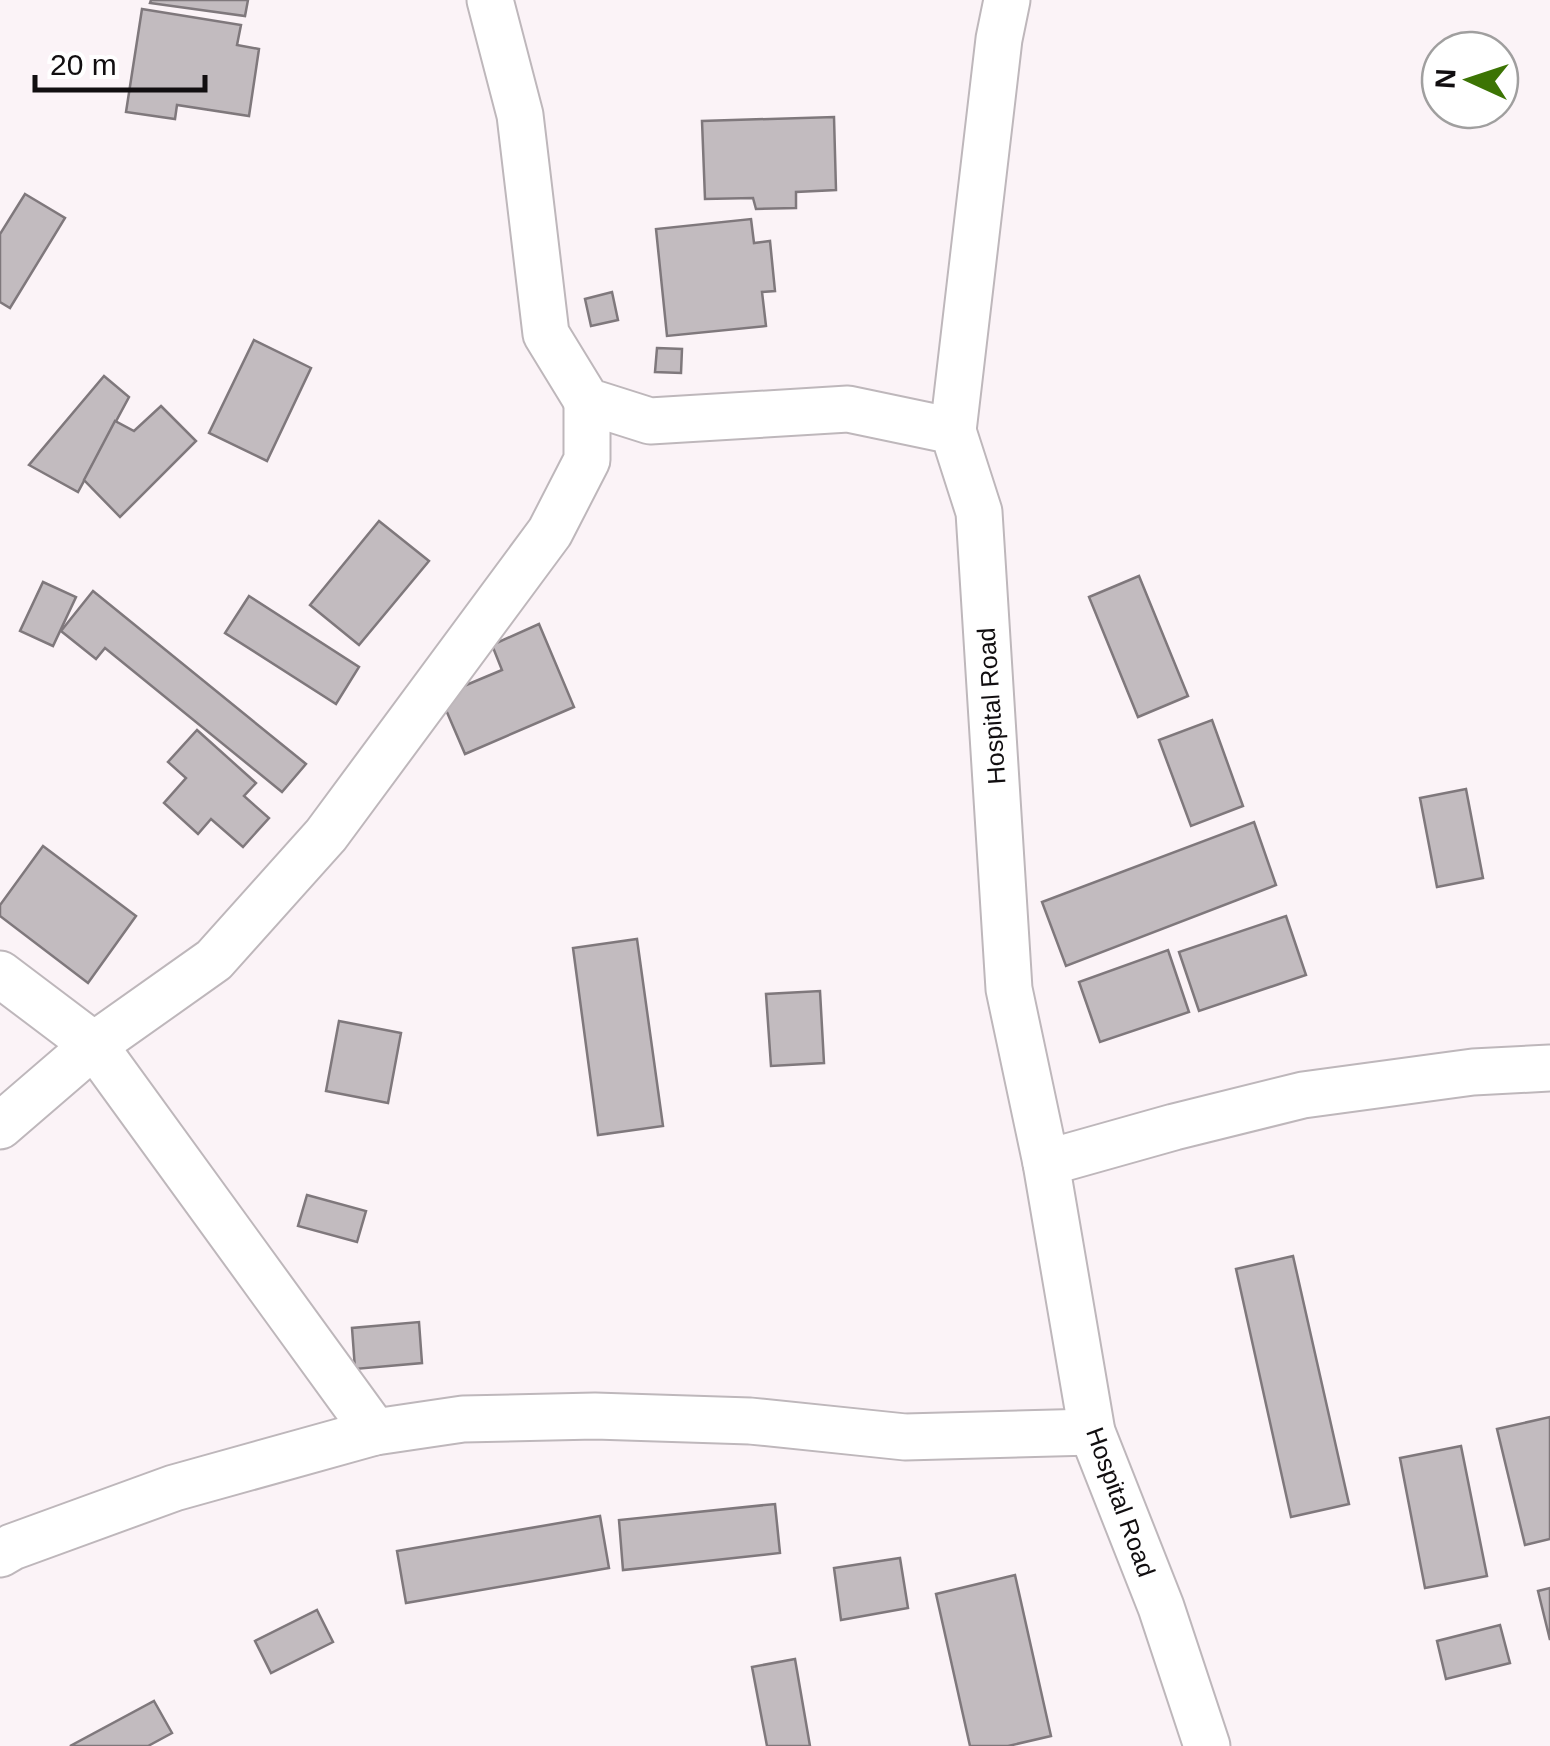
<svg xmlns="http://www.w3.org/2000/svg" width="1550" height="1746" viewBox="0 0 1550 1746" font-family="Helvetica,sans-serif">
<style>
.building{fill:#c2bbbf;stroke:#7f787c;stroke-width:2.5}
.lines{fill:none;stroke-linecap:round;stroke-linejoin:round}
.street-casing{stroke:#beb7bb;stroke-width:49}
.street{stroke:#fff;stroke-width:45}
.labels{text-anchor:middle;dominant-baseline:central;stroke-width:8;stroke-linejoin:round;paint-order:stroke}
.street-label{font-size:25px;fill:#110e10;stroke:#fff}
</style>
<rect width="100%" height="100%" fill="#fbf3f7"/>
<g class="building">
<path d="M 151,0 L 248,0 L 245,16 L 150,3 Z"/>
<path d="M 142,9 L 241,25 L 237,45 L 259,49 L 249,116 L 177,105 L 175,119 L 126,112 Z"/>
<path d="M 834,117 L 836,190 L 796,192 L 796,208 L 756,209 L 753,198 L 705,199 L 702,121 Z"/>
<path d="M 25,194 L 65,218 L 10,308 L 0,302 L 0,234 Z"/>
<path d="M 751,219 L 754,243 L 770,241 L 775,291 L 762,292 L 766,326 L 667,336 L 656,229 Z"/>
<path d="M 612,292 L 618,320 L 591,326 L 585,299 Z"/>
<path d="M 254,340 L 311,368 L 267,461 L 209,433 Z"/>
<path d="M 657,348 L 682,349 L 681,373 L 655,372 Z"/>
<path d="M 104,376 L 129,397 L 78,492 L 29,465 Z"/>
<path d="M 161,406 L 196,441 L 120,517 L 84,480 L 115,421 L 134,431 Z"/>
<path d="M 379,521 L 429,561 L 359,645 L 310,605 Z"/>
<path d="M 1139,576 L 1188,696 L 1138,717 L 1089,597 Z"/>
<path d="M 43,582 L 76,597 L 53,646 L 20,631 Z"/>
<path d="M 93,591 L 306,764 L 282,792 L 105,648 L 96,659 L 61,631 Z"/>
<path d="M 249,596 L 359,667 L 336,704 L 225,633 Z"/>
<path d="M 539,624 L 574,707 L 465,754 L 440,696 L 502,670 L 492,645 Z"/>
<path d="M 1212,720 L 1243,806 L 1191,826 L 1159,740 Z"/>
<path d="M 197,730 L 256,783 L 244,796 L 269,818 L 243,847 L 211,819 L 198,834 L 164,803 L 186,778 L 168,762 Z"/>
<path d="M 1466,789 L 1483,878 L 1437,887 L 1420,798 Z"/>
<path d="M 1254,822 L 1276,885 L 1066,966 L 1042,902 Z"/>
<path d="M 43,846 L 136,916 L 88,983 L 0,916 L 0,905 Z"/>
<path d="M 1286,916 L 1306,975 L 1199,1011 L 1179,952 Z"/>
<path d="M 637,939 L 663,1126 L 598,1135 L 573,948 Z"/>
<path d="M 1168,950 L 1189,1012 L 1100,1042 L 1079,982 Z"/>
<path d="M 820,991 L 824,1063 L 771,1066 L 766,994 Z"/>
<path d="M 339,1021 L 401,1033 L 388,1103 L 326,1091 Z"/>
<path d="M 307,1195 L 366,1211 L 357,1242 L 298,1226 Z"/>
<path d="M 1293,1256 L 1349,1504 L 1291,1517 L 1236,1269 Z"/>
<path d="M 419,1322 L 422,1363 L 355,1369 L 352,1328 Z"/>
<path d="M 1550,1417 L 1550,1539 L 1525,1545 L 1497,1429 Z"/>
<path d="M 1461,1446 L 1487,1576 L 1425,1588 L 1400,1458 Z"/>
<path d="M 775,1504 L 780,1553 L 623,1570 L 619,1520 Z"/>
<path d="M 600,1516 L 609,1568 L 406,1603 L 397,1551 Z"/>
<path d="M 900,1558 L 908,1608 L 841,1620 L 834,1568 Z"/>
<path d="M 1015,1575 L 1051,1736 L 1008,1746 L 970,1746 L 936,1594 Z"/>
<path d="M 1550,1588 L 1550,1640 L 1538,1591 Z"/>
<path d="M 317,1610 L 333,1642 L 271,1673 L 255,1641 Z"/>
<path d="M 1500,1625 L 1510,1663 L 1446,1679 L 1437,1641 Z"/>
<path d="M 795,1659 L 810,1746 L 767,1746 L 752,1667 Z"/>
<path d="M 154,1701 L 172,1733 L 148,1746 L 70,1746 Z"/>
</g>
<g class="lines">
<g class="street-casing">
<g id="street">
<path d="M 490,0 L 520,115 L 546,334 L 587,401 L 650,421 L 848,409 L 953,431 L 979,512 L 1009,989 L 1046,1163 L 1092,1432 L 1161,1607 L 1207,1746"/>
<path d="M 953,431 L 999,39 L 1007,0"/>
<path d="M 0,974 L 94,1045 L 214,960 L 326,835 L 550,532 L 587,460 L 587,401"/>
<path d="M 0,1126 L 94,1045 L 375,1432"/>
<path d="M 1046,1163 L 1174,1127 L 1303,1095 L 1473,1072 L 1550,1068"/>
<path d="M 0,1554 L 12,1547 L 174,1488 L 375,1432 L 463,1419 L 595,1416 L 750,1421 L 905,1437 L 1092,1432"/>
</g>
</g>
<use href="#street" class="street"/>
</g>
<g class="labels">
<g class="street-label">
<text transform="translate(991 706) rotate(-94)">Hospital Road</text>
<text transform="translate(1121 1502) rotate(70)">Hospital Road</text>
</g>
</g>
<g transform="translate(1470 80) rotate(273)"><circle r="48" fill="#ffffff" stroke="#a09f9f" stroke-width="2.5"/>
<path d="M0-8L18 38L0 25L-18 38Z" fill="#3c7404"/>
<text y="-15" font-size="28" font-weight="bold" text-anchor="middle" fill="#110e10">N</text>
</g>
<path d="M35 75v15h170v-15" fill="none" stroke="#110e10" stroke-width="5"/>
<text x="50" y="75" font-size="30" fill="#110e10" stroke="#ffffff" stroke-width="8" paint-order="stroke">20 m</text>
</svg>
